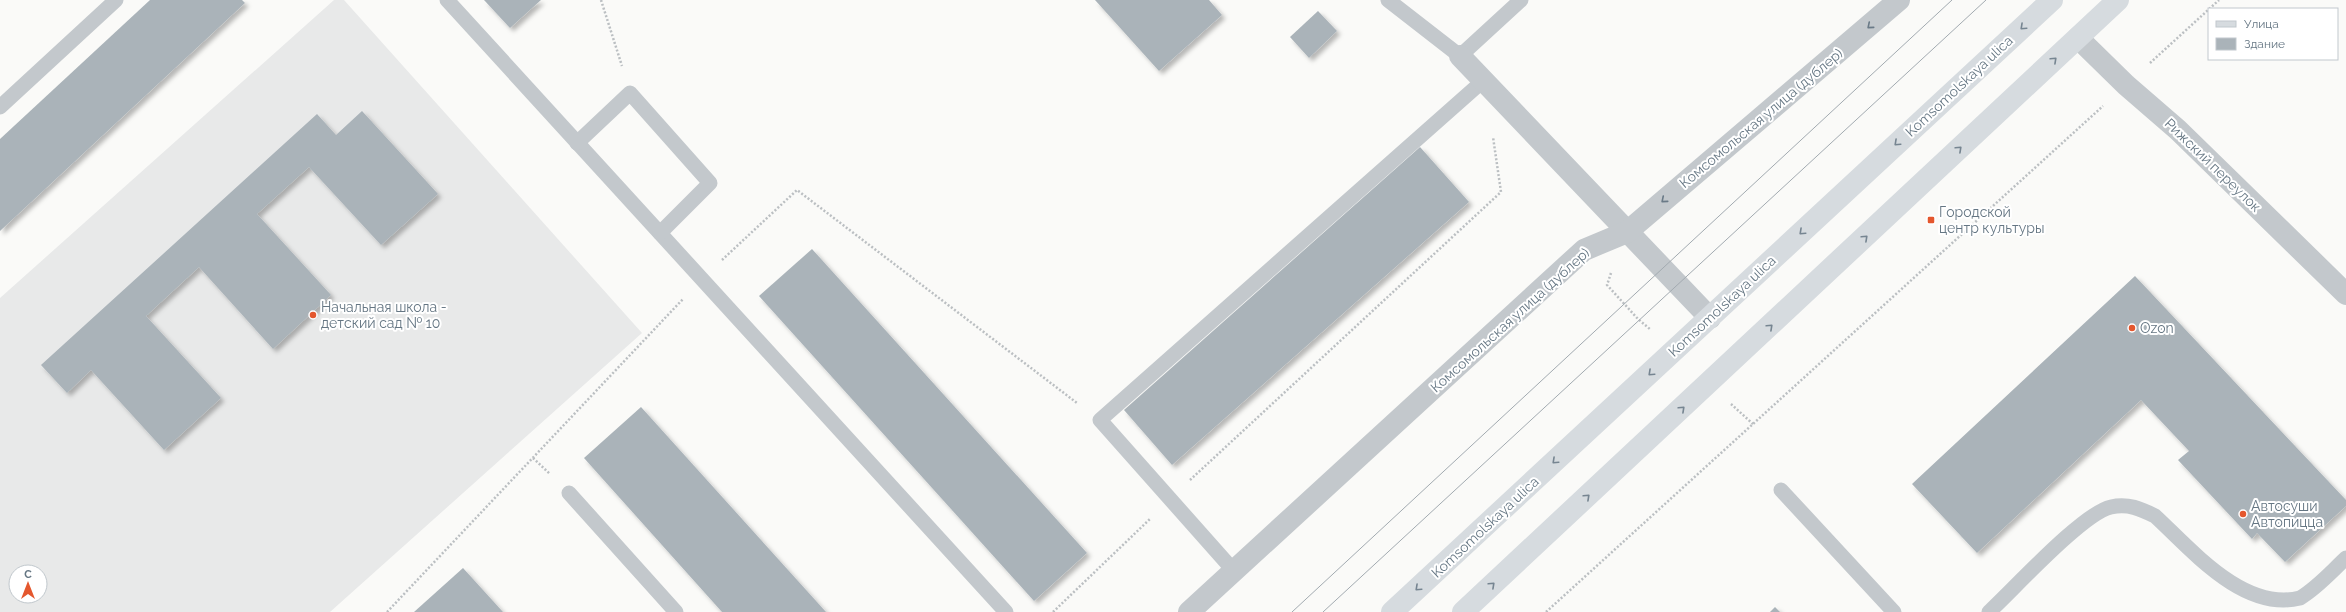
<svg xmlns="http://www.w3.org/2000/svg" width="2346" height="612" viewBox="0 0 2346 612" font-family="Raleway,sans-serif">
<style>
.built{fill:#e8e9e9;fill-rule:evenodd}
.building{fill:#aab3b9;filter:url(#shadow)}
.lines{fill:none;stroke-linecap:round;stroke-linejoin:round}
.path{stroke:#bbbfc2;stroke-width:2.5;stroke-dasharray:2 2;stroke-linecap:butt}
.service{stroke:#c3c8cc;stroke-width:15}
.minor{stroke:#c3c8cc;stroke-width:22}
.primary{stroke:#d6dbdf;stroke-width:22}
.tram{stroke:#a2aab0;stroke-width:1}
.oneway{stroke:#6a7a87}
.oneway2{stroke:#768591}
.poi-dot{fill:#e4572e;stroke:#fff;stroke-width:1.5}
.labels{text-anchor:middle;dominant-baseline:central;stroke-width:4;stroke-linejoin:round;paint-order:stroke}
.street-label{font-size:14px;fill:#657683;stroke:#fff}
.poi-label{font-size:14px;fill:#657683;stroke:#fff;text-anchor:start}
</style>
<defs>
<filter id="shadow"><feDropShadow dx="3.5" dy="3.5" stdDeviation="2" flood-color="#0004"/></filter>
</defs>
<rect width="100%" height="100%" fill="#fafaf8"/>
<path class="built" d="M 334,0 L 344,0 L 642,333 L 330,612 L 0,612 L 0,298 ZM 16,572 L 40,572 L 40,596 L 16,596 Z"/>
<g class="building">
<path d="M 150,0 L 242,0 L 245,3 L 0,231 L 0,139 Z"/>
<path d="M 484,0 L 541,0 L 510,28 Z"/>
<path d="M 1095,0 L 1209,0 L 1222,15 L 1159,71 Z"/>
<path d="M 1318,11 L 1337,31 L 1309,58 L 1290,37 Z"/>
<path d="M 362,111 L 438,194 L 381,245 L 309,167 L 257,214 L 331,295 L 273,349 L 199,267 L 146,316 L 221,398 L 164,450 L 91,370 L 67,393 L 41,365 L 317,114 L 336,135 Z"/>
<path d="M 1420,147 L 1469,202 L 1172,465 L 1124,410 Z"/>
<path d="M 812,249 L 1087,553 L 1034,601 L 759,296 Z"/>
<path d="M 2135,276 L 2346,500 L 2346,506 L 2285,562 L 2257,533 L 2252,539 L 2178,460 L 2189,451 L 2141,400 L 1977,553 L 1912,484 Z"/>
<path d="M 641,407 L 826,612 L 722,612 L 584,458 Z"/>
<path d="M 463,568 L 503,612 L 414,612 Z"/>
<path d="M 1775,607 L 1780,612 L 1770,612 Z"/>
</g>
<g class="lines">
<g class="path">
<path d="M 601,0 L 622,66"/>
<path d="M 2150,63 L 2219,0"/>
<path d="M 722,260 L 797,190 L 1077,403"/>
<path d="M 1611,273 L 1607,285 L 1638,319 L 1651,330"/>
<path d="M 1731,404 L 1753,424"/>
<path d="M 533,458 L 550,474"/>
<path d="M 1190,480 L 1501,192 L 1493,137"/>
<path d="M 387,612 L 683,299"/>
<path d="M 1053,612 L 1151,518"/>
<path d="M 1546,612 L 2103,106"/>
</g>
<g class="service">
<path d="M 447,0 L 1006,612"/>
<path d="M 1388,0 L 1460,56 L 1521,0"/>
<path d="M 0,107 L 116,0"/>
<path d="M 577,143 L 630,93 L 710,183 L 660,233"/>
<path d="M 1781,490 L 1894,612"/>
<path d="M 569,493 L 676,612"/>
<path d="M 1234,571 L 1100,420 L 1484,80"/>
<path d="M 1989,612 C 2014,589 2083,513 2111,507 C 2128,503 2141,509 2155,516 C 2191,549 2243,612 2300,598 C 2317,588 2331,572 2346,558"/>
</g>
<g class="minor">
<path d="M 2078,38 L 2126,85 L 2178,130 L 2346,294"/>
<path d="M 1460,56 L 1710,318"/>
<path d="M 1189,612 L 1584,250 L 1627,232 L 1899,0"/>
</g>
<g class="primary">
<path d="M 1392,612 L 2052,0"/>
<path d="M 1463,612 L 2118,0"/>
</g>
<g class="tram">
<path d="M 1292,612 L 1952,0"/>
<path d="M 1323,612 L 1986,0"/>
</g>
</g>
<defs><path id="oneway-chevron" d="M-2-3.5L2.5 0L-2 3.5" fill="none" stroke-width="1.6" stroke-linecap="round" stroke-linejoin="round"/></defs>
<g class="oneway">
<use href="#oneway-chevron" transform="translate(1870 26) rotate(140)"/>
<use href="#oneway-chevron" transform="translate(1664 200) rotate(140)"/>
</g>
<g class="oneway2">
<use href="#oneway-chevron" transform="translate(2023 27) rotate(137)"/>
<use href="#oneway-chevron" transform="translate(2054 60) rotate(-43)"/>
<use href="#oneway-chevron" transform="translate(1897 143) rotate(137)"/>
<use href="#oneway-chevron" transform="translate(1959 149) rotate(-43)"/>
<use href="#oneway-chevron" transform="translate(1802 232) rotate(137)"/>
<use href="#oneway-chevron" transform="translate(1865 238) rotate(-43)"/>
<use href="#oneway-chevron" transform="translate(1770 327) rotate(-43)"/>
<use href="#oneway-chevron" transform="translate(1651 373) rotate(137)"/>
<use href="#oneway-chevron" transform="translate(1682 409) rotate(-43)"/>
<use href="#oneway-chevron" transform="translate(1555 461) rotate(137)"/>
<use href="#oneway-chevron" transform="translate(1587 497) rotate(-43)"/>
<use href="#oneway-chevron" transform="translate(1492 585) rotate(-43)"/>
<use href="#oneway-chevron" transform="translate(1418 588) rotate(137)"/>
</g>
<g class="poi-dot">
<rect x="1927" y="216" width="8" height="8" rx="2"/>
<circle cx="313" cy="315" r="4"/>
<circle cx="2132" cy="328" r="4"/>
<circle cx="2243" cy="514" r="4"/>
</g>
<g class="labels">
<g class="street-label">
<text transform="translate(1959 86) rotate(-43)">Komsomolskaya ulica</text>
<text transform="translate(1761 118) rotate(-40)">Комсомольская улица (дублер)</text>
<text transform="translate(2213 165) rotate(44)">Рижский переулок</text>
<text transform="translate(1722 306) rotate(-43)">Komsomolskaya ulica</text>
<text transform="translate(1510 320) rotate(-42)">Комсомольская улица (дублер)</text>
<text transform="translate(1485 527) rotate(-43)">Komsomolskaya ulica</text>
</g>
<g class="poi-label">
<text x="1939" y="212">Городской<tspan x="1939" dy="16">центр культуры</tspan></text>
<text x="321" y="307">Начальная школа -<tspan x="321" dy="16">детский сад № 10</tspan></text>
<text x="2140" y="328">Ozon</text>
<text x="2251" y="506">Автосуши<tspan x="2251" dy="16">Автопицца</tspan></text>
</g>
</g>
<rect x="2208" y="8" width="130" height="52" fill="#ffffff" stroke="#c1c8cd"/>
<rect x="2216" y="21" width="20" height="6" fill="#d6dbdf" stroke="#c1c8cd"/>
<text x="2244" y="28" font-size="12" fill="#657683">Улица</text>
<rect x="2216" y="38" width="20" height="12" fill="#aab3b9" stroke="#c1c8cd"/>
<text x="2244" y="48" font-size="12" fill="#657683">Здание</text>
<g transform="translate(28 584)"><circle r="19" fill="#ffffff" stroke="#c1c8cd"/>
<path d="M0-3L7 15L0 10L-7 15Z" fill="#e4572e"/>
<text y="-6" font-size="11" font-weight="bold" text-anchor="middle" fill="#657683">С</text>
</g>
</svg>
